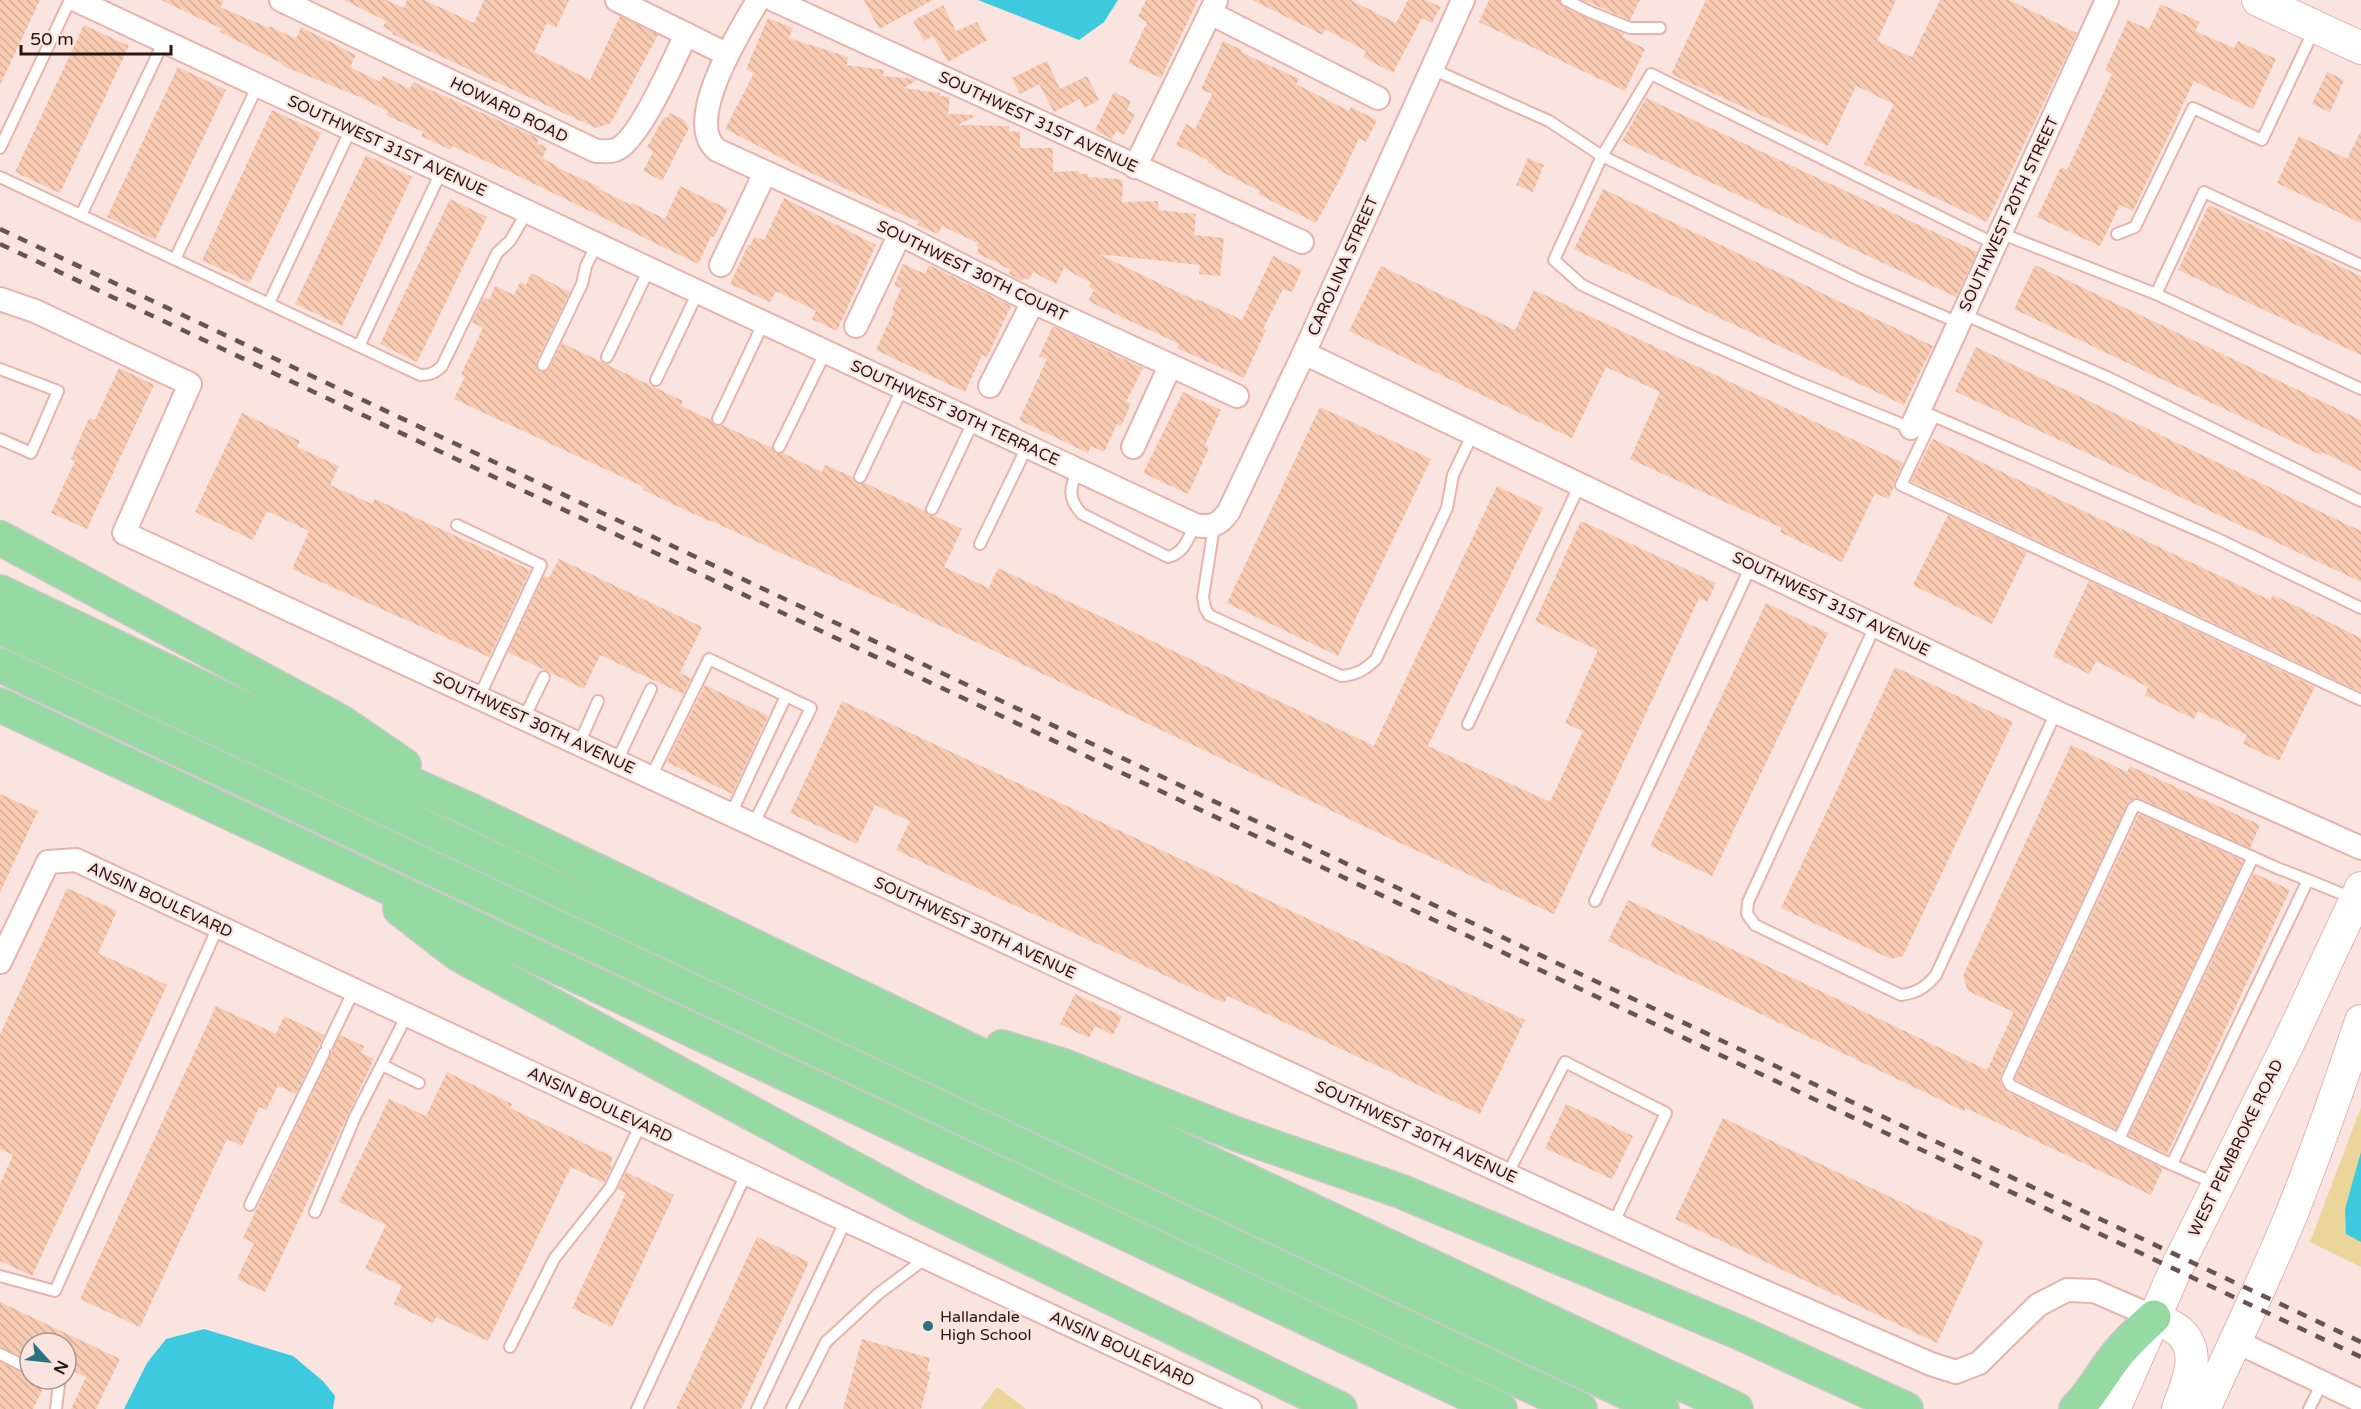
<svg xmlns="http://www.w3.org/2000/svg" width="2361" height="1409" viewBox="0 0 2361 1409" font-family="'Varela Round',sans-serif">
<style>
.green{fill:#ead59b}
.water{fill:#3dc9de}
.building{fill:url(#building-back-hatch)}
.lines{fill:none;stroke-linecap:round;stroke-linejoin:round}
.lane-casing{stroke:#e7b3aa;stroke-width:14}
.street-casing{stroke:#e7b3aa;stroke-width:26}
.secondary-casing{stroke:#e7b3aa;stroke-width:34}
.highway-casing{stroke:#ccc7c6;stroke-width:36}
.lane{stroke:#fff;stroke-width:10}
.street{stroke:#fff;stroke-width:22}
.secondary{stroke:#fff;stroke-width:32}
.highway{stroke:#95daa3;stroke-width:33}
.rail{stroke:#675350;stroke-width:4.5;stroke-dasharray:10 10;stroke-linecap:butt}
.poi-dot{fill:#2a727d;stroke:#fae4e0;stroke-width:2}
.labels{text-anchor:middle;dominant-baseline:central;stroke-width:5;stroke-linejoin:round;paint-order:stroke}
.street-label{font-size:16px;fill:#291613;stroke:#fae4e0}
.poi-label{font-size:16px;fill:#291613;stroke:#fae4e0;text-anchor:start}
</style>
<defs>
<pattern id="building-back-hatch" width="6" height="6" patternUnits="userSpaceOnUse" patternTransform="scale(1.5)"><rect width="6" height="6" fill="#f8cbb2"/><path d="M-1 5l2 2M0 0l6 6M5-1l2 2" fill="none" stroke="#d5ae98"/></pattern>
</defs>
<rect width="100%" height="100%" fill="#fae4e0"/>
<g class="green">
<path d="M 2361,1107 L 2361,1267 L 2310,1242 Z"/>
<path d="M 997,1387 L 1026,1409 L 981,1409 Z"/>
</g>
<g class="water">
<path d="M 978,0 L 1118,0 L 1104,22 L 1079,40 Z"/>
<path d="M 2361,1152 L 2361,1242 L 2346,1234 L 2345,1209 Z"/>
<path d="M 204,1329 L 293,1356 L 323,1381 L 335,1396 L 333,1409 L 124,1409 L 147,1363 L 166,1339 Z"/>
</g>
<g class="building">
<path d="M 0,0 L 40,0 L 0,85 Z"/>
<path d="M 161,0 L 224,0 L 220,7 L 269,28 L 270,26 L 296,39 L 301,27 L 356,55 L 350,67 L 380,82 L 383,76 L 410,89 L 413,82 L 535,137 L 539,139 L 537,143 L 547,148 L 542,158 L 559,167 L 558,168 L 600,187 L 599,189 L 631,205 L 632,203 L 665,219 L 680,186 L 728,209 L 714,237 L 711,236 L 698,264 L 510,172 L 452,146 L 451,150 L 421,136 L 423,132 L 386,115 L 388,111 L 360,97 L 283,66 L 283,64 L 220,32 L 222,29 Z"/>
<path d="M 344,0 L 386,0 L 404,8 L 407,0 L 424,0 L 474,23 L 484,0 L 569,0 L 556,28 L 547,23 L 534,52 L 590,80 L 620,16 L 658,35 L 611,123 L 596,128 L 392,34 L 393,32 L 383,27 L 386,21 Z"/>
<path d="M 864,0 L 933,0 L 879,29 Z"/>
<path d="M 1146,0 L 1198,0 L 1161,78 L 1128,63 L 1147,22 L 1138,17 Z"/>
<path d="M 1252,0 L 1351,0 L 1396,23 L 1408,0 L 1426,0 L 1441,7 L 1432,23 L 1422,18 L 1393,73 L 1363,57 L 1366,51 L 1325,29 L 1323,35 Z"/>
<path d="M 1489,0 L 1559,0 L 1563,7 L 1624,34 L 1622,37 L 1645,49 L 1625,91 L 1479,22 Z"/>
<path d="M 1583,0 L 1640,0 L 1630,20 Z"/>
<path d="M 1706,0 L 1896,0 L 1877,41 L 1912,57 L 1940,0 L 2009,0 L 2077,33 L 1987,222 L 1864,164 L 1894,104 L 1856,86 L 1828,146 L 1671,74 Z"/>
<path d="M 2161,4 L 2200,22 L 2195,31 L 2234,48 L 2238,41 L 2276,59 L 2253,109 L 2194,81 L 2133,211 L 2120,205 L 2100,246 L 2037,217 L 2061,167 L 2067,170 L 2112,74 L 2105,70 L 2128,20 L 2149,29 Z"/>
<path d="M 943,5 L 956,31 L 977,22 L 987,40 L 948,62 L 933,36 L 924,41 L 913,21 Z"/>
<path d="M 768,18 L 793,28 L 789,38 L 848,57 L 847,65 L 884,70 L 883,76 L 914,79 L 917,80 L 904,88 L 940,93 L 940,96 L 950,97 L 948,114 L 977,115 L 958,125 L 1009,126 L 1009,131 L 1020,132 L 1020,148 L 1053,148 L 1053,172 L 1079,171 L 1079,174 L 1088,174 L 1088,177 L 1119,179 L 1123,181 L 1122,202 L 1158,201 L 1158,210 L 1196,214 L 1194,235 L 1224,238 L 1220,276 L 1199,274 L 1200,265 L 1098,254 L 1197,301 L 1197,299 L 1242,320 L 1273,256 L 1302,270 L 1292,292 L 1283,289 L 1263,329 L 1266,330 L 1244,378 L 1177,348 L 1179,344 L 1088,301 L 1094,290 L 1089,286 L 1091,283 L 1064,268 L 1056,284 L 1033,272 L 1029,280 L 1024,278 L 1022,281 L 1009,274 L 1011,270 L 977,253 L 979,247 L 976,246 L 978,243 L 942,226 L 938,234 L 917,225 L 919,222 L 811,173 L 725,129 L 754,73 L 746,69 Z"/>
<path d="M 84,25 L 129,46 L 60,193 L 15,172 Z"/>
<path d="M 1223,41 L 1242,50 L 1241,52 L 1299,79 L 1296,84 L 1349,111 L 1351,107 L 1377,120 L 1366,142 L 1359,138 L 1341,177 L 1316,223 L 1258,194 L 1260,191 L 1214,168 L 1215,166 L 1207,162 L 1208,160 L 1176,145 L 1186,124 L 1195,129 L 1212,94 L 1201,89 Z"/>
<path d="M 1047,61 L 1060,89 L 1087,76 L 1099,100 L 1084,108 L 1080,99 L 1054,112 L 1039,84 L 1020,94 L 1012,78 Z"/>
<path d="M 178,67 L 226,90 L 155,240 L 107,217 Z"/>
<path d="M 2327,72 L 2344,80 L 2330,112 L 2312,104 Z"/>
<path d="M 1114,92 L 1131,101 L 1127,110 L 1135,115 L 1124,135 L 1116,131 L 1112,139 L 1095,130 Z"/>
<path d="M 1646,98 L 1977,252 L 1956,297 L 1622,141 Z"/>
<path d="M 272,110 L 321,133 L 250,283 L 202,260 Z"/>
<path d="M 670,113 L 684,120 L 689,128 L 662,181 L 643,171 L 653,152 L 647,147 L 664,117 L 667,118 Z"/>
<path d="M 2361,131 L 2361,223 L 2277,183 L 2299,136 L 2347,159 Z"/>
<path d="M 366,155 L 412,177 L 342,326 L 295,304 Z"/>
<path d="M 1528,158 L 1544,165 L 1533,192 L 1516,185 Z"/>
<path d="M 1603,189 L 1933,346 L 1904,405 L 1574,249 Z"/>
<path d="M 784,198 L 876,245 L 837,331 L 812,319 L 816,311 L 776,291 L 770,302 L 730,284 L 748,245 L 750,246 L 754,237 L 764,240 Z"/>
<path d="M 450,199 L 487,217 L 417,362 L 380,344 Z"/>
<path d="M 2209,205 L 2361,276 L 2361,355 L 2178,270 Z"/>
<path d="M 903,264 L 925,274 L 929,265 L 1011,306 L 987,357 L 982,355 L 965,392 L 876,350 L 894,311 L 892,310 L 901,288 L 894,285 Z"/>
<path d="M 2035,265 L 2361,420 L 2361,471 L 2322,452 L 2321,455 L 2014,309 Z"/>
<path d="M 1381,266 L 1515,330 L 1534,290 L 1903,463 L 1894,482 L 1894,487 L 1888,499 L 1875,493 L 1842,562 L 1780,532 L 1782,528 L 1630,459 L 1660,392 L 1606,367 L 1572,438 L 1349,331 Z"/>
<path d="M 531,273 L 570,292 L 536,362 L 536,366 L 539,371 L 544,372 L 549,369 L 562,343 L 683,401 L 681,406 L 711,420 L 715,426 L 722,425 L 772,448 L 776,454 L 783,453 L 822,472 L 825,465 L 853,477 L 857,484 L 865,483 L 925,511 L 929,516 L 935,516 L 962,529 L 944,567 L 989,588 L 998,568 L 1374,746 L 1497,486 L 1543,508 L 1428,746 L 1550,802 L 1583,731 L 1565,723 L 1598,650 L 1535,621 L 1581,521 L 1716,583 L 1707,602 L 1699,598 L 1554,914 L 1387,837 L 963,636 L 709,520 L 709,521 L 643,490 L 644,487 L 454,399 L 465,376 L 461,374 L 483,328 L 472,322 L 484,297 L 489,300 L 495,286 L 514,295 L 520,282 L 526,285 Z"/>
<path d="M 1053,326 L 1143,368 L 1126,402 L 1131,404 L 1121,426 L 1117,424 L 1104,452 L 1091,446 L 1088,453 L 1019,420 L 1047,359 L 1039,356 Z"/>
<path d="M 1976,347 L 2361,531 L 2361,582 L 1955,391 Z"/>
<path d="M 119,368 L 154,385 L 87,529 L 51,513 L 75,461 L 71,459 L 89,418 L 95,420 Z"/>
<path d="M 1183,392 L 1221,410 L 1205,445 L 1209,448 L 1188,494 L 1143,473 Z"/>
<path d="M 1320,407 L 1431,459 L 1338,656 L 1227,603 Z"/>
<path d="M 242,413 L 300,441 L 297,447 L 339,466 L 330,485 L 372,504 L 375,499 L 530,570 L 489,657 L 292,569 L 309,531 L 267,511 L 253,540 L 195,512 Z"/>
<path d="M 1933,439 L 2270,600 L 2273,595 L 2361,638 L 2361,692 L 1911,481 Z"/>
<path d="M 1948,515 L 2027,552 L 1992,624 L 1913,585 Z"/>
<path d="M 559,559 L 702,627 L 680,673 L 691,678 L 683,694 L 600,655 L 584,689 L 508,652 L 544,576 L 549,578 Z"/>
<path d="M 2089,581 L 2315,687 L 2279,761 L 2243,744 L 2247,735 L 2198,711 L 2194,719 L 2163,704 L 2145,695 L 2148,687 L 2096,661 L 2089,674 L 2053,656 Z"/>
<path d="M 1766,603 L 1828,633 L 1712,876 L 1650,846 Z"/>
<path d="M 1895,667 L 2013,722 L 1903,956 L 1891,959 L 1781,908 Z"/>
<path d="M 705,685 L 768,716 L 732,794 L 667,762 Z"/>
<path d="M 842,701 L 1525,1020 L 1480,1114 L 1228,996 L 1224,1003 L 896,850 L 910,821 L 875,805 L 857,844 L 790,813 Z"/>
<path d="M 2071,745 L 2127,772 L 2130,766 L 2260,825 L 2250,848 L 2140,798 L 2136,798 L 2128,802 L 2000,1076 L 2000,1082 L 2007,1092 L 2160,1167 L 2162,1170 L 2151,1195 L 1966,1108 L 1964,1111 L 1608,941 L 1628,900 L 1987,1070 L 2014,1012 L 1968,991 L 1963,976 Z"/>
<path d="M 0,794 L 38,811 L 0,892 Z"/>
<path d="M 2139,814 L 2243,861 L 2116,1129 L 2015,1079 Z"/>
<path d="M 2254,873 L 2290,890 L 2167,1154 L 2129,1135 Z"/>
<path d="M 67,888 L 117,911 L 98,953 L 167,985 L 32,1276 L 0,1261 L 0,1184 L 13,1155 L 0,1149 L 0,1035 Z"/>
<path d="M 1075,994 L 1122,1016 L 1113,1035 L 1095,1026 L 1089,1038 L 1060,1024 Z"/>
<path d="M 216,1006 L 276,1034 L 284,1016 L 324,1035 L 296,1094 L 278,1086 L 266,1110 L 259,1107 L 242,1146 L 227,1139 L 140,1327 L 80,1299 Z"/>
<path d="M 340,1035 L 364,1046 L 361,1053 L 374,1059 L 265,1292 L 237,1279 L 254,1243 L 243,1238 Z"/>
<path d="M 447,1072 L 512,1104 L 510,1108 L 613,1157 L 610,1165 L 612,1166 L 604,1183 L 571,1167 L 488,1341 L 436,1317 L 433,1323 L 394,1304 L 402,1286 L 365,1268 L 386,1225 L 339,1202 L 389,1099 L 426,1116 Z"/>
<path d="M 1566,1104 L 1633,1136 L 1612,1179 L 1545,1148 Z"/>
<path d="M 1723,1118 L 1984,1241 L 1937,1343 L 1675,1219 Z"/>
<path d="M 626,1172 L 674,1195 L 612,1327 L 572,1308 L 626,1193 L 618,1189 Z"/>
<path d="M 757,1237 L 809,1262 L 741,1409 L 676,1409 Z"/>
<path d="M 0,1302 L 120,1359 L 96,1409 L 71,1409 L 86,1377 L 66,1368 L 66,1343 L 30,1343 L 30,1361 L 0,1347 Z"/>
<path d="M 862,1339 L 930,1358 L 927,1371 L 931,1372 L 921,1409 L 843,1409 Z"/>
<path d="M 0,1362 L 30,1376 L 30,1379 L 37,1379 L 45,1384 L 33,1409 L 0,1409 Z"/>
</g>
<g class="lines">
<g class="lane-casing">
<g id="lane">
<path d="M 1566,0 L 1590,12 L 1630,28 L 1660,28"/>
<path d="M 1432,69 L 1549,121 L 1602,156 L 1651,74 L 1995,244"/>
<path d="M 0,148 L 70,0"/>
<path d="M 0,177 L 420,375 C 430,375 435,373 442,366 L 497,253 L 510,241 L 527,212"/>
<path d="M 81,215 L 164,41"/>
<path d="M 2000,233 L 2156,294 L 2361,389"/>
<path d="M 2117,234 L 2135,227 L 2193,108 L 2262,140 L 2314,30"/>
<path d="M 175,259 L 258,85"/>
<path d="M 2156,294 L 2204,192 L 2361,265"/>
<path d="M 269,303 L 351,129"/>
<path d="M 1963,314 L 2109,378 L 2361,501"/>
<path d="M 359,346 L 441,172"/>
<path d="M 607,357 L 649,269"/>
<path d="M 543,365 L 582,284 L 586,266 L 597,244"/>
<path d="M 0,369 L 58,391 L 31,453 L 0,439"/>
<path d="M 656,380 L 698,292"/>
<path d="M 1929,414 L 2218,539 L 2361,608"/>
<path d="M 1934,416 L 1901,485 L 2361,700"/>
<path d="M 718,419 L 763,324"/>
<path d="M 1911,428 L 1795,381 L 1680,331 L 1582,285 L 1554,260 L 1602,156 L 1859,280 L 1959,323"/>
<path d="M 779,447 L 825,353"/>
<path d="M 1078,471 C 1069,488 1068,499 1082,514 L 1168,557 C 1184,553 1188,539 1195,525"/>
<path d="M 860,477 L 902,389"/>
<path d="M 932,509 L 973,422"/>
<path d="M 457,525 L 541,565 L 479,697"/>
<path d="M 1214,526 L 1203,597 L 1205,608 L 1209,615 L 1341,676 C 1356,675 1365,670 1376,659 L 1447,508 L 1453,475 L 1473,433"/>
<path d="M 980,544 L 1027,447"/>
<path d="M 1875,626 L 1748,902 L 1747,914 L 1755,925 L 1901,995 C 1917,993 1926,987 1936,975 L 2056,712"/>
<path d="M 524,718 L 544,677"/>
<path d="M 1468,724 L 1580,484"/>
<path d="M 579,744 L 598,701"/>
<path d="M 617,761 L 651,689"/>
<path d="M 651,777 L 709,659 L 811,708 L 753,825"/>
<path d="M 731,814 L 786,696"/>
<path d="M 1595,901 L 1751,566"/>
<path d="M 327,1046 L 354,990"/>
<path d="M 382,1065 L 419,1083"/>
<path d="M 2119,1139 L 2253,857"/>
<path d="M 2172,1164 L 2308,880 L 2352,898"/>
<path d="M 1507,1175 L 1565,1062 L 1666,1113 L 1613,1224"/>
<path d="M 2216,1184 L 2164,1161 L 2010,1085 L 2007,1079 L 2133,808 L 2137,805 L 2277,868 L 2308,880"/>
<path d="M 250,1205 L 324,1053"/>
<path d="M 315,1212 L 355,1117 L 407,1015"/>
<path d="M 0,1276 L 55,1291 L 218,927"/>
<path d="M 510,1347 L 554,1259 L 610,1188 L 641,1124"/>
<path d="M 0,1354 L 30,1369"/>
<path d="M 50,1379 L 59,1384 L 56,1409"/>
<path d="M 637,1409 L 746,1174"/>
<path d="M 757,1409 L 846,1220"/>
<path d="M 792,1409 L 826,1342 L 878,1294 L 926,1258"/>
<path d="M 2309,1409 L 2322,1383"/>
</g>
</g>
<g class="street-casing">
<g id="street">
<path d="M 76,0 L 1195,525 C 1211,528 1220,525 1229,511 L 1304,353 L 1463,0"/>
<path d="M 281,0 L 596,151 C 602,151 609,152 615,150 C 638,143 675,58 686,34"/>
<path d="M 617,0 L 726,54"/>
<path d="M 758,0 C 741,30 682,121 717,150 L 900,234 L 1033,302 L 1237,396"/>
<path d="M 774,0 L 1302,242"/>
<path d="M 1210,13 L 1378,98"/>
<path d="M 1135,167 L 1216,1"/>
<path d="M 721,265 L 765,173"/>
<path d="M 0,299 L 35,311 L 190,384 L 124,533 L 1687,1258 L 1931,1364 L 1956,1372 L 1979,1363 L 2038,1305 L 2067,1290 L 2094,1291 L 2154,1317"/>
<path d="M 856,326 L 900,234"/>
<path d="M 1304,353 L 2056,712 L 2361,848"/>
<path d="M 990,386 L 1033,302"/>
<path d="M 1911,428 L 2107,0"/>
<path d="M 1133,447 L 1170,366"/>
<path d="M 0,962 L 48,862 L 76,860 L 1250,1409"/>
<path d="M 2235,1341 L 2361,1401"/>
</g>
</g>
<g class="secondary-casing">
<g id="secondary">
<path d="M 2258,0 L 2361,48"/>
<path d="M 2154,1317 C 2163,1322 2176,1327 2182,1334 C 2202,1356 2186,1385 2178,1409"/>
<path d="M 2114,1409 L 2175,1271 L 2290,1040 L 2361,888"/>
<path d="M 2204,1409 C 2233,1346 2263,1283 2290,1218 C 2316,1153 2339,1087 2361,1021"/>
</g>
</g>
<g class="highway-casing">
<g id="highway">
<path d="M 0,538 L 341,722 L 404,765"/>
<path d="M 0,592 L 305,737 L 470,810 L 1041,1084 L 1736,1409"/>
<path d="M 0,627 L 1662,1409"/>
<path d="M 0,665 L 1580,1409"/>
<path d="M 0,705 L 1500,1409"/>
<path d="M 400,909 L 458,954 L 919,1204 L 1340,1409"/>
<path d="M 1002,1047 L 1064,1066 L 1239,1135 L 1400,1191 L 1738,1332 L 1906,1409"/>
<path d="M 2076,1409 C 2091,1395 2100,1377 2112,1361 C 2124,1344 2139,1331 2154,1317"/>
</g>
</g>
<use href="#lane" class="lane"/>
<use href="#street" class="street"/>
<use href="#secondary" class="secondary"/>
<use href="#highway" class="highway"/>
<g class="rail">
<path d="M 0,229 L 2361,1342"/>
<path d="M 0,244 L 2361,1357"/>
</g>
</g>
<circle class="poi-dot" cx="928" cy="1326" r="6"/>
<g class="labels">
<g class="street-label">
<text transform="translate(509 110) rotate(26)">HOWARD ROAD</text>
<text transform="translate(1038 122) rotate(25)">SOUTHWEST 31ST AVENUE</text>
<text transform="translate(387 146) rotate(25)">SOUTHWEST 31ST AVENUE</text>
<text transform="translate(2009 214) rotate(-65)">SOUTHWEST 20TH STREET</text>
<text transform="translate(1343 266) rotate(-66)">CAROLINA STREET</text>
<text transform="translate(972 271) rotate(26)">SOUTHWEST 30TH COURT</text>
<text transform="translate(955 413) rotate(25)">SOUTHWEST 30TH TERRACE</text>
<text transform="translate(1831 604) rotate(26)">SOUTHWEST 31ST AVENUE</text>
<text transform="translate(534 723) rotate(25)">SOUTHWEST 30TH AVENUE</text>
<text transform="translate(160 900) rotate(25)">ANSIN BOULEVARD</text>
<text transform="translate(975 928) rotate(25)">SOUTHWEST 30TH AVENUE</text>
<text transform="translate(600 1105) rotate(25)">ANSIN BOULEVARD</text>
<text transform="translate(1416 1132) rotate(25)">SOUTHWEST 30TH AVENUE</text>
<text transform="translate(2236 1148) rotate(-64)">WEST PEMBROKE ROAD</text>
<text transform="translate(1122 1349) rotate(25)">ANSIN BOULEVARD</text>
</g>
<g class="poi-label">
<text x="940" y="1317">Hallandale<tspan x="940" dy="18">High School</tspan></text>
</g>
</g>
<g transform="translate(48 1361) rotate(117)"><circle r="28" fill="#fae4e0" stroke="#a6928e" stroke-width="1.5"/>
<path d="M0-4.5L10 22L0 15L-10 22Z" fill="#2a727d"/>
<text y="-9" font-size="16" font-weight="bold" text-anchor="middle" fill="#291613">N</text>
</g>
<path d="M21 45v9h150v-9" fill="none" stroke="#291613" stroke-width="3"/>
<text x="30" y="45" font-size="18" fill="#291613" stroke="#fae4e0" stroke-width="4.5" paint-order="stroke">50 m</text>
</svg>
